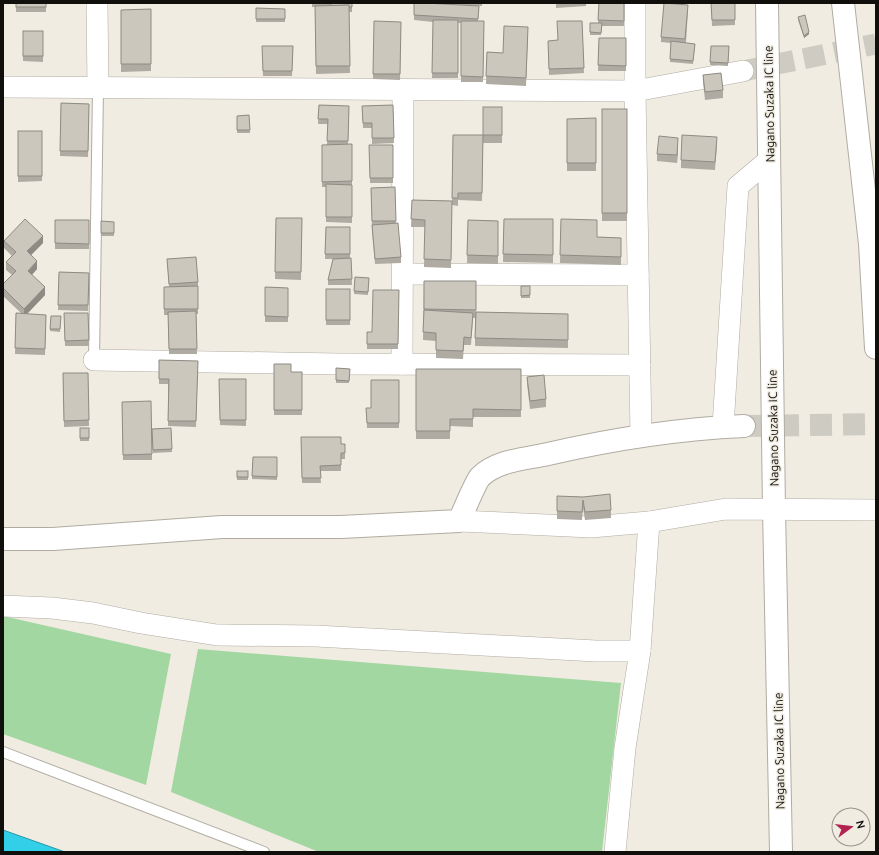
<svg xmlns="http://www.w3.org/2000/svg" width="879" height="855" viewBox="0 0 879 855" font-family="Ubuntu,sans-serif">
<style>
.green{fill:#a2d7a1}
.water{fill:#32d0e8;stroke:#2896a6}
.lines{fill:none;stroke-linecap:round;stroke-linejoin:round}
.street-tunnel{stroke:#cecbc2;stroke-width:21;stroke-dasharray:21 10;stroke-linecap:butt}
.secondary-tunnel{stroke:#cecbc2;stroke-width:22;stroke-dasharray:22 11;stroke-linecap:butt}
.lane-casing{stroke:#b0aca2;stroke-width:12}
.street-casing{stroke:#b0aca2;stroke-width:22}
.secondary-casing{stroke:#b0aca2;stroke-width:24}
.primary-casing{stroke:#b0aca2;stroke-width:24}
.lane{stroke:#fff;stroke-width:10}
.street{stroke:#fff;stroke-width:21}
.secondary{stroke:#fff;stroke-width:22}
.primary{stroke:#fff;stroke-width:22}
.wall{fill:#afaba3}
.shaded-wall{fill:#8e8b84}
.building{fill:#cbc7bd;stroke:#8e8b84}
.labels{text-anchor:middle;dominant-baseline:central;stroke-width:3;stroke-linejoin:round;paint-order:stroke}
.street-label{font-size:12px;fill:#100f0c;stroke:#f0ece2}
</style>
<rect width="100%" height="100%" fill="#f0ece2"/>
<g class="green">
<path d="M 3,616 L 171,654 L 146,785 L 3,734 Z"/>
<path d="M 198,649 L 621,683 L 602,852 L 319,852 L 171,792 Z"/>
</g>
<path class="water" d="M 3,830 L 65,852 L 3,852 Z"/>
<g class="lines">
<path class="street-tunnel" d="M 743,71 L 876,44"/>
<path class="secondary-tunnel" d="M 744,426 L 876,424"/>
<g class="lane-casing">
<g id="lane">
<path d="M 94,360 L 98,89"/>
<path d="M 3,752 L 264,852"/>
</g>
</g>
<g class="street-casing">
<g id="street">
<path d="M 97,3 L 98,89"/>
<path d="M 635,3 L 635,91 L 641,435"/>
<path d="M 3,87 L 635,91 L 743,71"/>
<path d="M 403,274 L 638,275"/>
<path d="M 94,360 L 338,364 L 640,365"/>
<path d="M 402,364 L 403,90"/>
<path d="M 723,427 L 738,186 L 769,160"/>
<path d="M 459,521 L 591,527 L 649,522 L 726,509 L 876,510"/>
<path d="M 3,606 L 52,608 L 93,613 L 141,623 L 217,635 L 316,636 L 596,651 L 640,651"/>
<path d="M 615,852 L 625,748 L 640,651 L 649,522"/>
</g>
</g>
<g class="secondary-casing">
<path id="secondary" d="M 3,539 L 53,539 L 222,527 L 341,527 L 459,521 C 463,513 475,483 480,477 C 497,460 526,459 548,454 C 613,439 677,429 744,426"/>
</g>
<g class="primary-casing">
<g id="primary">
<path d="M 767,3 L 774,509 L 781,852"/>
<path d="M 843,3 L 870,244 L 876,348"/>
</g>
</g>
<use href="#lane" class="lane"/>
<use href="#street" class="street"/>
<use href="#secondary" class="secondary"/>
<use href="#primary" class="primary"/>
</g>
<g class="wall">
<rect x="16" y="3" width="30" height="9"/>
<path d="M 312,3 L 352,3 L 352,12 L 349,12 L 350,73 L 316,74 L 315,7 L 312,7 Z"/>
<path d="M 414,3 L 452,5 L 452,3 L 482,3 L 482,6 L 458,5 L 479,6 L 478,21 L 484,21 L 483,82 L 461,82 L 461,23 L 458,23 L 458,78 L 432,78 L 433,22 L 414,20 Z"/>
<path d="M 556,3 L 586,3 L 586,6 L 556,8 Z"/>
<path d="M 599,3 L 624,3 L 624,26 L 602,26 L 601,35 L 590,35 L 590,23 L 598,23 Z"/>
<path d="M 711,3 L 735,3 L 735,25 L 712,26 Z"/>
<path d="M 256,8 L 285,9 L 285,22 L 256,22 Z"/>
<path d="M 151,9 L 151,71 L 121,72 L 121,10 Z"/>
<path d="M 688,10 L 686,43 L 695,44 L 693,64 L 670,62 L 671,43 L 661,42 L 661,37 Z"/>
<path d="M 798,17 L 809,34 L 804,38 L 798,20 Z"/>
<path d="M 582,21 L 584,73 L 549,75 L 548,41 L 557,40 Z"/>
<path d="M 401,22 L 400,80 L 373,79 L 373,74 Z"/>
<path d="M 23,31 L 43,31 L 43,62 L 23,61 Z"/>
<path d="M 528,35 L 526,86 L 486,84 L 487,52 L 503,53 Z"/>
<path d="M 599,38 L 626,38 L 626,71 L 598,71 Z"/>
<path d="M 262,46 L 293,46 L 292,76 L 263,76 Z"/>
<path d="M 711,46 L 729,46 L 728,66 L 710,65 Z"/>
<path d="M 703,75 L 723,90 L 723,98 L 705,100 L 703,82 Z"/>
<path d="M 61,103 L 89,104 L 88,157 L 60,156 Z"/>
<path d="M 319,105 L 349,106 L 348,145 L 352,144 L 352,223 L 326,222 L 326,187 L 322,187 L 322,145 L 327,145 L 328,124 L 318,124 Z"/>
<path d="M 393,105 L 394,143 L 372,144 L 372,128 L 363,128 L 362,106 Z"/>
<path d="M 502,107 L 502,143 L 483,143 L 482,201 L 458,200 L 458,206 L 452,205 L 451,268 L 424,267 L 425,227 L 411,227 L 412,200 L 452,201 L 453,135 L 483,135 Z"/>
<rect x="602" y="109" width="25" height="112"/>
<path d="M 249,115 L 250,133 L 237,133 L 237,116 Z"/>
<path d="M 596,118 L 596,171 L 567,171 L 567,119 Z"/>
<path d="M 18,131 L 42,131 L 42,181 L 18,182 Z"/>
<path d="M 369,145 L 393,145 L 393,183 L 370,183 Z"/>
<path d="M 717,145 L 715,170 L 681,168 L 681,160 Z"/>
<path d="M 678,146 L 677,163 L 657,161 L 657,154 Z"/>
<path d="M 395,187 L 396,224 L 401,257 L 401,263 L 375,264 L 372,231 L 371,188 Z"/>
<path d="M 276,218 L 302,218 L 301,280 L 275,279 Z"/>
<path d="M 504,219 L 553,219 L 553,263 L 503,262 Z"/>
<path d="M 561,219 L 597,237 L 621,238 L 621,265 L 560,263 Z"/>
<path d="M 89,220 L 89,249 L 55,249 L 55,243 Z"/>
<path d="M 468,220 L 498,221 L 498,264 L 467,263 Z"/>
<path d="M 101,221 L 114,222 L 114,236 L 101,236 Z"/>
<path d="M 326,227 L 350,227 L 350,258 L 351,258 L 352,285 L 328,285 L 328,280 L 333,259 L 325,259 Z"/>
<path d="M 4,241 L 43,243 L 31,255 L 37,269 L 32,275 L 45,295 L 27,314 L 46,315 L 45,355 L 15,354 L 16,313 L 21,313 L 3,296 L 3,284 L 12,275 L 6,270 L 6,262 L 12,256 L 4,248 Z"/>
<path d="M 167,259 L 198,282 L 198,314 L 196,314 L 197,354 L 169,354 L 168,315 L 164,315 L 164,292 L 169,287 Z"/>
<path d="M 59,272 L 89,273 L 88,311 L 58,310 Z"/>
<path d="M 355,277 L 369,278 L 368,295 L 354,294 Z"/>
<path d="M 424,281 L 476,281 L 476,312 L 568,314 L 568,348 L 475,346 L 475,318 L 473,318 L 471,345 L 464,345 L 463,359 L 436,358 L 436,341 L 423,340 Z"/>
<rect x="521" y="286" width="9" height="12"/>
<path d="M 265,287 L 288,288 L 288,322 L 265,322 Z"/>
<rect x="326" y="289" width="24" height="36"/>
<path d="M 399,290 L 398,349 L 367,349 L 367,332 L 372,332 Z"/>
<path d="M 64,313 L 88,313 L 89,346 L 65,346 Z"/>
<path d="M 51,316 L 61,316 L 60,332 L 50,331 Z"/>
<path d="M 159,360 L 198,361 L 196,427 L 168,426 L 168,384 L 159,384 Z"/>
<path d="M 274,364 L 291,372 L 302,372 L 302,415 L 274,415 Z"/>
<path d="M 336,368 L 350,369 L 349,383 L 336,383 Z"/>
<path d="M 416,369 L 521,369 L 521,417 L 473,417 L 473,427 L 450,426 L 450,439 L 416,439 Z"/>
<path d="M 63,373 L 88,373 L 89,426 L 64,427 Z"/>
<path d="M 527,377 L 546,399 L 546,407 L 530,409 L 527,384 Z"/>
<path d="M 219,379 L 246,379 L 246,426 L 220,425 Z"/>
<path d="M 399,380 L 399,428 L 367,428 L 366,408 L 371,408 Z"/>
<path d="M 122,402 L 152,429 L 171,428 L 172,452 L 153,453 L 152,441 L 152,460 L 123,460 Z"/>
<rect x="80" y="428" width="9" height="13"/>
<path d="M 301,437 L 341,444 L 345,444 L 345,459 L 341,459 L 341,471 L 320,471 L 321,483 L 302,483 Z"/>
<path d="M 253,457 L 277,457 L 277,480 L 252,479 Z"/>
<rect x="237" y="471" width="11" height="9"/>
<path d="M 557,496 L 583,497 L 611,510 L 611,518 L 585,520 L 583,508 L 582,520 L 557,519 Z"/>
</g>
<g class="shaded-wall">
<path d="M 809,32 L 809,34 L 804,38 L 804,36 Z"/>
<path d="M 678,138 L 678,146 L 677,163 L 677,155 Z"/>
<path d="M 43,236 L 43,243 L 27,259 L 27,251 Z"/>
<path d="M 37,261 L 37,269 L 28,279 L 28,271 Z"/>
<path d="M 45,287 L 45,295 L 24,317 L 24,309 Z"/>
</g>
<g class="building">
<rect x="16" y="3" width="30" height="4"/>
<path d="M 331,3 L 352,3 L 352,7 L 349,7 L 349,5 L 331,6 Z"/>
<path d="M 414,3 L 425,3 L 479,6 L 478,19 L 414,15 Z"/>
<path d="M 599,3 L 624,3 L 624,21 L 598,20 Z"/>
<path d="M 664,3 L 688,5 L 685,39 L 661,37 Z"/>
<path d="M 711,3 L 735,3 L 735,20 L 712,20 Z"/>
<path d="M 349,5 L 350,66 L 316,66 L 315,6 Z"/>
<path d="M 256,8 L 285,9 L 285,19 L 256,19 Z"/>
<path d="M 151,9 L 151,64 L 121,64 L 121,10 Z"/>
<path d="M 805,15 L 809,32 L 804,36 L 798,17 Z"/>
<path d="M 433,20 L 458,20 L 458,73 L 432,73 Z"/>
<path d="M 374,21 L 401,22 L 400,74 L 373,74 Z"/>
<path d="M 461,21 L 484,21 L 483,77 L 461,76 Z"/>
<path d="M 557,21 L 582,21 L 584,68 L 549,69 L 548,41 L 558,40 Z"/>
<path d="M 590,23 L 602,23 L 601,33 L 590,32 Z"/>
<path d="M 504,26 L 528,27 L 526,78 L 486,76 L 487,52 L 503,53 Z"/>
<rect x="23" y="31" width="20" height="25"/>
<path d="M 599,38 L 626,38 L 626,66 L 598,65 Z"/>
<path d="M 671,41 L 695,44 L 693,61 L 670,59 Z"/>
<path d="M 262,46 L 293,46 L 292,71 L 263,71 Z"/>
<path d="M 711,46 L 729,46 L 728,63 L 710,62 Z"/>
<path d="M 721,73 L 723,90 L 705,92 L 703,75 Z"/>
<path d="M 61,103 L 89,104 L 88,151 L 60,151 Z"/>
<path d="M 319,105 L 349,106 L 348,141 L 327,141 L 328,119 L 318,119 Z"/>
<path d="M 393,105 L 394,138 L 372,138 L 372,123 L 363,123 L 362,106 Z"/>
<rect x="483" y="107" width="19" height="28"/>
<rect x="602" y="109" width="25" height="104"/>
<path d="M 249,115 L 250,130 L 237,130 L 237,116 Z"/>
<path d="M 596,118 L 596,163 L 567,163 L 567,119 Z"/>
<rect x="18" y="131" width="24" height="45"/>
<path d="M 453,135 L 483,135 L 482,193 L 458,193 L 458,198 L 452,198 Z"/>
<path d="M 682,135 L 717,137 L 715,162 L 681,160 Z"/>
<path d="M 659,136 L 678,138 L 677,155 L 657,154 Z"/>
<path d="M 352,144 L 352,181 L 322,182 L 322,145 Z"/>
<path d="M 369,145 L 393,145 L 393,178 L 370,178 Z"/>
<path d="M 326,184 L 352,185 L 352,217 L 326,217 Z"/>
<path d="M 395,187 L 396,221 L 372,221 L 371,188 Z"/>
<path d="M 412,200 L 452,201 L 451,260 L 424,259 L 425,220 L 411,219 Z"/>
<path d="M 276,218 L 302,218 L 301,272 L 275,272 Z"/>
<path d="M 25,219 L 43,236 L 27,251 L 37,261 L 28,271 L 45,287 L 24,309 L 3,288 L 3,284 L 16,271 L 6,262 L 16,252 L 4,241 Z"/>
<path d="M 504,219 L 553,219 L 553,255 L 503,254 Z"/>
<path d="M 561,219 L 597,220 L 597,237 L 621,238 L 621,257 L 560,255 Z"/>
<path d="M 55,220 L 89,220 L 89,244 L 55,243 Z"/>
<path d="M 468,220 L 498,221 L 498,256 L 467,255 Z"/>
<path d="M 101,221 L 114,222 L 114,233 L 101,233 Z"/>
<path d="M 398,223 L 401,257 L 375,259 L 372,225 Z"/>
<path d="M 326,227 L 350,227 L 350,254 L 325,254 Z"/>
<path d="M 196,257 L 198,282 L 169,284 L 167,259 Z"/>
<path d="M 351,258 L 352,279 L 328,280 L 333,259 Z"/>
<path d="M 59,272 L 89,273 L 88,305 L 58,305 Z"/>
<path d="M 355,277 L 369,278 L 368,292 L 354,291 Z"/>
<path d="M 424,281 L 476,281 L 476,310 L 424,309 Z"/>
<path d="M 198,286 L 198,309 L 164,309 L 164,287 Z"/>
<path d="M 521,286 L 530,286 L 530,295 L 521,296 Z"/>
<path d="M 265,287 L 288,288 L 288,317 L 265,316 Z"/>
<rect x="326" y="289" width="24" height="31"/>
<path d="M 373,290 L 399,290 L 398,344 L 367,344 L 367,332 L 372,332 Z"/>
<path d="M 424,310 L 473,313 L 471,338 L 464,337 L 463,351 L 436,350 L 436,333 L 423,332 Z"/>
<path d="M 196,311 L 197,349 L 169,349 L 168,312 Z"/>
<path d="M 476,312 L 568,314 L 568,340 L 475,338 Z"/>
<path d="M 16,313 L 46,315 L 45,349 L 15,348 Z"/>
<path d="M 64,313 L 88,313 L 89,340 L 65,341 Z"/>
<path d="M 51,316 L 61,316 L 60,329 L 50,329 Z"/>
<path d="M 159,360 L 198,361 L 196,421 L 168,421 L 169,379 L 159,379 Z"/>
<path d="M 274,364 L 291,364 L 291,372 L 302,372 L 302,410 L 274,410 Z"/>
<path d="M 336,368 L 350,369 L 349,381 L 336,380 Z"/>
<path d="M 416,369 L 521,369 L 521,410 L 473,409 L 473,419 L 450,419 L 450,431 L 416,431 Z"/>
<path d="M 63,373 L 88,373 L 89,420 L 64,421 Z"/>
<path d="M 544,375 L 546,399 L 530,401 L 527,377 Z"/>
<path d="M 219,379 L 246,379 L 246,420 L 220,420 Z"/>
<path d="M 371,380 L 399,380 L 399,423 L 367,423 L 366,408 L 371,408 Z"/>
<path d="M 151,401 L 152,454 L 123,455 L 122,402 Z"/>
<rect x="80" y="428" width="9" height="10"/>
<path d="M 171,428 L 172,449 L 153,450 L 152,429 Z"/>
<path d="M 301,437 L 341,437 L 341,444 L 345,444 L 345,453 L 341,453 L 341,465 L 320,466 L 321,478 L 302,478 Z"/>
<path d="M 253,457 L 277,457 L 277,477 L 252,476 Z"/>
<rect x="237" y="471" width="11" height="6"/>
<path d="M 610,494 L 611,510 L 585,512 L 583,500 L 582,512 L 557,511 L 557,496 L 583,497 Z"/>
</g>
<g class="labels">
<g class="street-label">
<text transform="translate(769 104) rotate(-91)">Nagano Suzaka IC line</text>
<text transform="translate(773 428) rotate(-91)">Nagano Suzaka IC line</text>
<text transform="translate(779 751) rotate(-91)">Nagano Suzaka IC line</text>
</g>
</g>
<rect width="879" height="855" fill="none" stroke="#100f0c" stroke-width="8"/>
<g transform="translate(851 827) rotate(75)"><circle r="19" fill="#f0ece2" stroke="#96948c"/>
<path d="M0-3L7 15L0 10L-7 15Z" fill="#b32352"/>
<text y="-6" font-size="11" font-weight="bold" text-anchor="middle" fill="#100f0c">N</text>
</g>
</svg>
